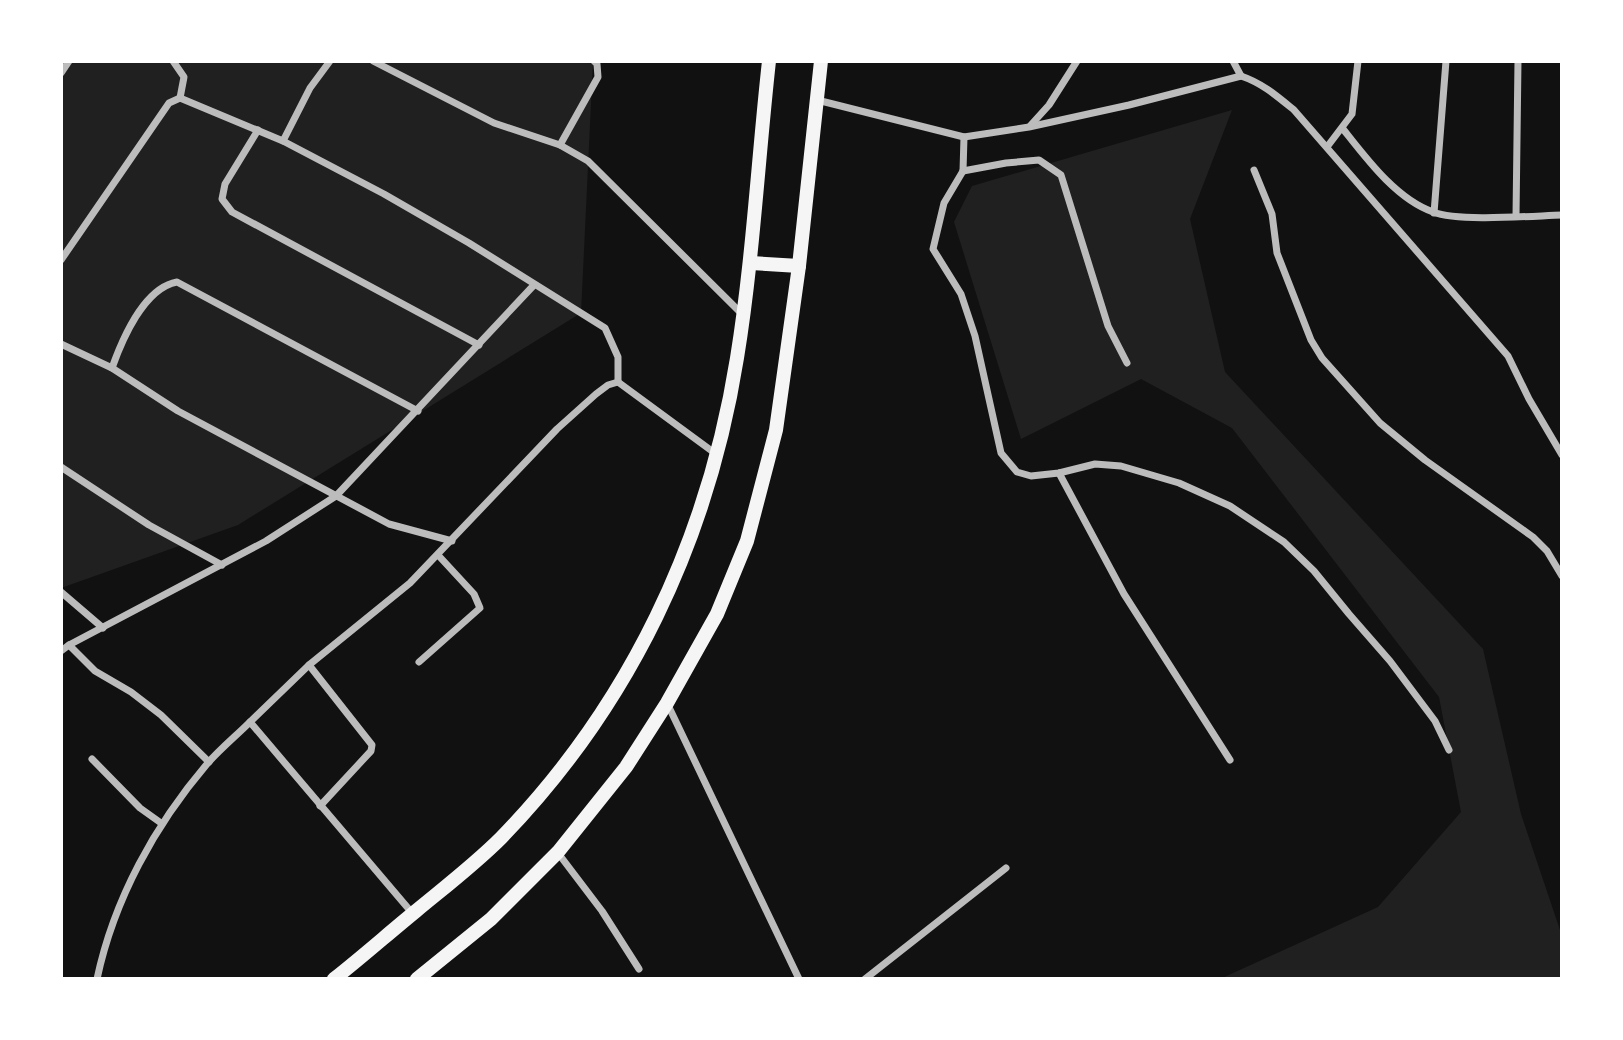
<svg xmlns="http://www.w3.org/2000/svg" width="1623" height="1040" viewBox="0 0 1623 1040" font-family="'Golos Text',sans-serif">
<style>
.green{fill:#202020}
.lines{fill:none;stroke-linecap:round;stroke-linejoin:round}
.minor{stroke:#bcbcbc;stroke-width:7}
.primary{stroke:#f5f5f5;stroke-width:14}
</style>
<rect width="100%" height="100%" fill="#111"/>
<g class="green">
<path d="M 61,61 L 593,61 L 581,313 L 238,525 L 61,588 Z"/>
<path d="M 1232,110 L 1190,219 L 1225,372 L 1483,649 L 1521,814 L 1562,936 L 1562,979 L 1220,979 L 1378,907 L 1461,812 L 1439,697 L 1232,428 L 1141,379 L 1021,439 L 954,222 L 972,186 Z"/>
</g>
<g class="lines">
<g class="minor">
<path d="M 173,61 L 184,77 L 180,98"/>
<path d="M 373,61 L 494,123 L 560,145 L 588,161 L 743,315"/>
<path d="M 1233,61 L 1241,76"/>
<path d="M 61,73 L 69,61"/>
<path d="M 817,100 L 964,137 L 1029,127 L 1129,105 L 1241,76 C 1262,83 1277,96 1294,110 L 1508,356 L 1529,399 L 1562,455"/>
<path d="M 1030,126 L 1049,105 L 1077,61"/>
<path d="M 1343,129 C 1366,158 1396,199 1433,212 C 1458,222 1531,216 1562,215"/>
<path d="M 258,130 L 225,184 L 222,199 L 232,212 L 479,345"/>
<path d="M 964,137 L 963,171 L 944,203 L 933,249 L 961,294 L 975,336 L 1001,453 L 1017,472 L 1031,476 L 1059,473 L 1095,464 L 1121,466 L 1179,483 L 1230,506 L 1284,542 L 1314,571 L 1349,614 L 1390,661 L 1435,721 L 1449,750"/>
<path d="M 283,141 L 384,194 L 469,243 L 605,328 L 618,357 L 618,382"/>
<path d="M 560,145 L 598,77 L 597,64 L 594,61"/>
<path d="M 1327,147 L 1352,114 L 1358,61"/>
<path d="M 1254,170 L 1272,214 L 1277,253 L 1311,340 L 1322,358 L 1380,423 L 1425,460 L 1533,537 L 1547,551 L 1562,576"/>
<path d="M 963,171 L 1006,163 L 1039,160 L 1061,175 L 1108,326 L 1127,363"/>
<path d="M 1434,213 L 1446,61"/>
<path d="M 1516,216 L 1518,61"/>
<path d="M 61,260 L 169,103 L 180,98 L 283,141 L 310,88 L 330,61"/>
<path d="M 61,344 L 112,368 L 178,411 L 389,524 L 452,541"/>
<path d="M 112,368 C 122,340 144,288 177,282 L 418,411"/>
<path d="M 618,382 L 716,454"/>
<path d="M 61,467 L 149,525 L 222,565"/>
<path d="M 1059,473 L 1124,594 L 1230,760"/>
<path d="M 61,592 L 103,628"/>
<path d="M 69,645 L 266,541 L 336,496 L 534,285"/>
<path d="M 61,651 L 69,645 L 95,671 L 131,692 L 161,715 L 209,762"/>
<path d="M 419,662 L 480,608 L 474,594 L 438,555"/>
<path d="M 309,665 L 372,745 L 371,751 L 320,806"/>
<path d="M 667,703 L 799,979"/>
<path d="M 250,722 L 309,665 L 410,583 L 557,429 L 596,394 L 608,385 L 618,382"/>
<path d="M 92,759 L 140,808 L 161,823"/>
<path d="M 558,853 L 602,911 L 639,969"/>
<path d="M 97,979 C 114,899 155,825 207,764 C 220,749 236,736 250,722 L 413,914"/>
<path d="M 865,979 L 1006,868"/>
</g>
<g class="primary">
<path d="M 751,263 L 799,266"/>
<path d="M 334,979 C 362,957 389,933 416,911 C 445,887 475,864 501,838 C 630,705 708,540 737,358 C 753,259 758,160 769,61"/>
<path d="M 417,979 L 491,919 L 558,852 L 626,767 L 667,703 L 717,614 L 747,541 L 776,430 L 799,266 L 821,61"/>
</g>
</g>
<rect width="1623" height="1040" fill="none" stroke="#ffffff" stroke-width="126"/>
</svg>
